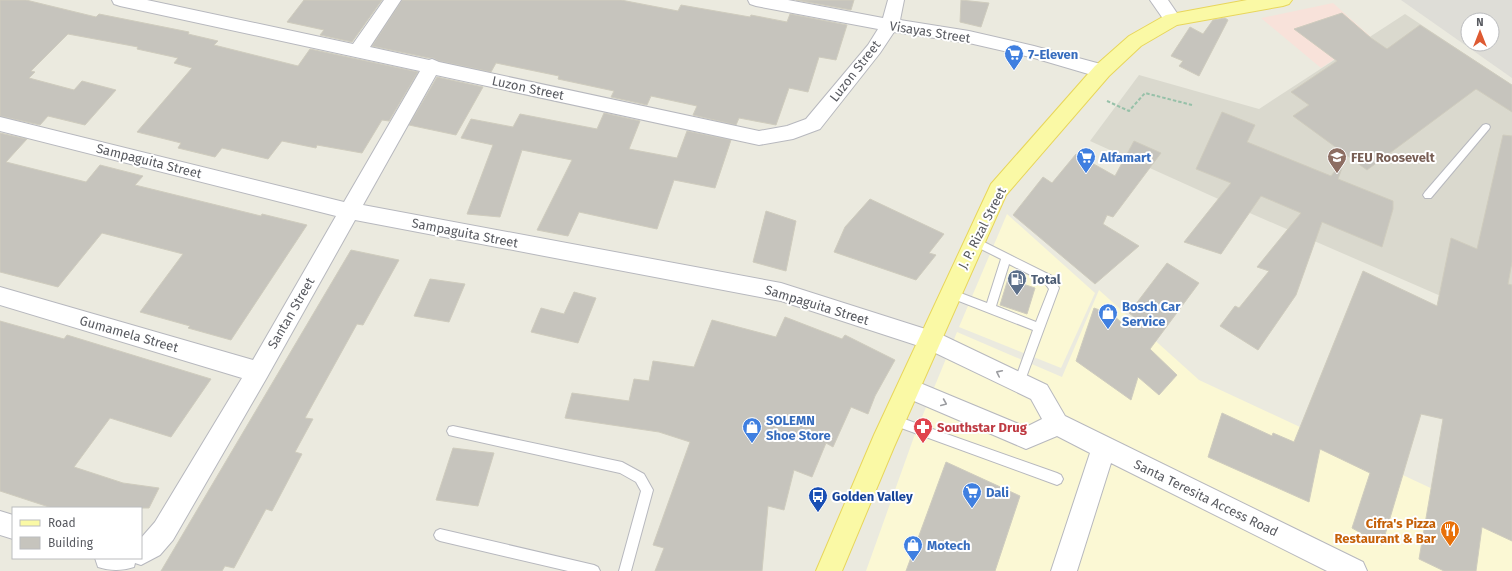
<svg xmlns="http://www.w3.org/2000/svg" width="1512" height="571" viewBox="0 0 1512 571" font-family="'Fira Sans',sans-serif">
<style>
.commercial{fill:#fbf8d4}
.industrial{fill:#deddd7;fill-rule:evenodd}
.education{fill:#dad9ce}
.medical{fill:#f8e2da}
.building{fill:#c6c4bd;stroke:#cfccbe}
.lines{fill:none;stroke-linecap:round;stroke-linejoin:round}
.service-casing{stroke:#b7b8be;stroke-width:2}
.minor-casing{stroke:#b7b8be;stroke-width:2}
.tertiary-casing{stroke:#b7b8be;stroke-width:2}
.primary-casing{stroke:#e8d65b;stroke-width:2}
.path{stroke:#97c1a9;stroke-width:2;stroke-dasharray:3.5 2;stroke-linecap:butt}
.service{fill:#fff;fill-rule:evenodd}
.minor{fill:#fff;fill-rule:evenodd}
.tertiary{fill:#fff;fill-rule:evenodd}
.primary{fill:#faf9a5;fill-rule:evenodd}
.oneway{stroke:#9b9ca0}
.labels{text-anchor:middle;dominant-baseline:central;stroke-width:4;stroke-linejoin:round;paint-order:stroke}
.street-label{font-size:13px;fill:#585a60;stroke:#fff}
.shop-label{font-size:13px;font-weight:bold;fill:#366cbe;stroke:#fff;text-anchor:start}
.education-label{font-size:13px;font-weight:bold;fill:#785e54;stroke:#fff;text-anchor:start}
.service-label{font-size:13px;font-weight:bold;fill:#4e5e75;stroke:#fff;text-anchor:start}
.health-label{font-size:13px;font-weight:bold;fill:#be3a42;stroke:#fff;text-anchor:start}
.transit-label{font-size:13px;font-weight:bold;fill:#164399;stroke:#fff;text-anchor:start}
.food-label{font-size:13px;font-weight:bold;fill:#c56008;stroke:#fff;text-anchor:end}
</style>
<rect width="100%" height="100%" fill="#ebeadf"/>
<g class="commercial">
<path d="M 1007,214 L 1095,293 L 1061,368 L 959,327 Z"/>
<path d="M 1099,290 L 1199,380 L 1512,526 L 1512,571 L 866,571 L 915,434 L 957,332 L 1062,377 Z"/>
</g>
<path class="industrial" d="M 1401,0 L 1512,0 L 1512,78 ZM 1468,20 L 1492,20 L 1492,44 L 1468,44 Z"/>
<path class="education" d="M 1405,14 L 1512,85 L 1512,327 L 1236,207 L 1090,141 L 1139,75 L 1259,109 Z"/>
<path class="medical" d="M 1333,3 L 1370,36 L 1321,68 L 1261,18 Z"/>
<g class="building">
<path d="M 0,0 L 26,0 L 96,17 L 99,14 L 189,32 L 188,34 L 218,41 L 214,45 L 298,66 L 310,49 L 418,72 L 389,121 L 382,120 L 362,153 L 317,145 L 316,148 L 282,141 L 268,159 L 222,148 L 215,157 L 178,148 L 181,143 L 137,132 L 192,68 L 174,63 L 178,58 L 137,49 L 138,47 L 68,34 L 31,71 L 35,72 L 29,78 L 74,90 L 82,81 L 116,90 L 85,125 L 48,116 L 40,125 L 0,116 Z"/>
<path d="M 304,0 L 382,0 L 352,42 L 320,35 L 324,30 L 287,22 Z"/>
<path d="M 402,0 L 621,0 L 678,11 L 681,5 L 750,17 L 751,15 L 787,22 L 790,14 L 847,25 L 836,60 L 819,57 L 808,92 L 789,88 L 776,125 L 739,118 L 736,125 L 693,115 L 697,106 L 651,96 L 647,105 L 611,97 L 614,91 L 558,79 L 559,76 L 496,63 L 491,72 L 439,61 L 433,58 L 429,58 L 372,46 Z"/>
<path d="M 796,0 L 854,0 L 851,10 Z"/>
<path d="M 961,0 L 989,3 L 981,27 L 960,22 Z"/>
<path d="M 1342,13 L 1371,38 L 1387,49 L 1420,25 L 1512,85 L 1512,112 L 1476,89 L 1367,170 L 1293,116 L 1309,105 L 1291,92 L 1337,61 L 1294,29 Z"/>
<path d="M 1225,18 L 1228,20 L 1199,76 L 1179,66 L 1183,61 L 1171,56 L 1190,27 L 1203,34 L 1213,20 Z"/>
<path d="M 437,77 L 483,87 L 456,135 L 409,125 Z"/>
<path d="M 1222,112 L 1255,125 L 1247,142 L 1331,176 L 1339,166 L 1342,168 L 1338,179 L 1393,201 L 1393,209 L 1382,247 L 1322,222 L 1296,295 L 1258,350 L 1220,326 L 1235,306 L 1239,308 L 1269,271 L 1257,267 L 1301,213 L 1261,196 L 1221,254 L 1184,242 L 1231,183 L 1196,169 Z"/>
<path d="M 604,113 L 640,121 L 629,149 L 677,158 L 687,131 L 731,140 L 715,188 L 674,180 L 657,229 L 579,212 L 568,236 L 537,230 L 572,160 L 522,150 L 500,217 L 467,214 L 493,145 L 461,138 L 471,119 L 513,127 L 520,114 L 597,129 Z"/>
<path d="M 0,133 L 27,139 L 6,162 L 86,182 L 100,165 L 143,176 L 135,185 L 261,216 L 262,214 L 307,225 L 231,340 L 188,328 L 190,326 L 140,312 L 183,254 L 102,233 L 58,287 L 0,272 Z"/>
<path d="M 1503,135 L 1512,136 L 1512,262 L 1508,284 L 1512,285 L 1512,541 L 1482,527 L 1476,571 L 1444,571 L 1419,559 L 1443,419 L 1421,414 L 1382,545 L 1352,528 L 1370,473 L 1320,449 L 1309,502 L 1208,457 L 1222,413 L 1272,436 L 1273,433 L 1294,442 L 1363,271 L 1437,306 L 1451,238 L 1477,249 Z"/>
<path d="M 1134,141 L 1161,153 L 1113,217 L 1107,215 L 1103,224 L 1139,246 L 1095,284 L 1013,215 L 1043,177 L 1052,183 L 1076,154 L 1115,176 Z"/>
<path d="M 870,199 L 944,234 L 929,253 L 936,255 L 916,280 L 834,252 L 845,227 Z"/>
<path d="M 766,211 L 796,221 L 786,271 L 753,262 Z"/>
<path d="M 351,250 L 399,260 L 363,325 L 357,324 L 305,418 L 313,419 L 295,452 L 302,454 L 272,511 L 266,509 L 234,568 L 225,566 L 222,571 L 161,571 Z"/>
<path d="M 1167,263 L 1199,283 L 1150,349 L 1177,375 L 1159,395 L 1138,377 L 1131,400 L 1076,361 L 1094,308 L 1113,315 L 1122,323 L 1125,319 L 1144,325 L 1129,313 Z"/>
<path d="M 430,279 L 465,284 L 449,322 L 414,316 Z"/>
<path d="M 1008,279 L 1035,288 L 1027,314 L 1000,305 Z"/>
<path d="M 574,292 L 596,298 L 578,343 L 531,332 L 541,308 L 564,314 Z"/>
<path d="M 785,317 L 842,339 L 845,335 L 895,360 L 875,396 L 868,414 L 851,407 L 833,447 L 826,443 L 812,477 L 794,470 L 784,510 L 768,506 L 762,571 L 655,571 L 664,548 L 653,545 L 690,442 L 659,432 L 565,418 L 572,393 L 629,401 L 634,379 L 649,381 L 653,361 L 694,367 L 712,320 L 776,337 Z"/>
<path d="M 0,321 L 64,339 L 67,335 L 211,379 L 171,437 L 110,418 L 74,467 L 123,483 L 159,488 L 149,508 L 52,508 L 0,491 Z"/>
<path d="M 453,448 L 494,453 L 478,506 L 436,500 Z"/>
<path d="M 946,462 L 1020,496 L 995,571 L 906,571 Z"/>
</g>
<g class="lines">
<g class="service-casing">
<g id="service">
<path d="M 1486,124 L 1489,125 L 1490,127 L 1489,129 L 1431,198 L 1425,198 L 1423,195 L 1425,192 L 1483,125 Z"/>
<path d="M 974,237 L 1052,276 L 1059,288 L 1024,383 L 1023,386 L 1019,388 L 1015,386 L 1014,383 L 1033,330 L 946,296 L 945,293 L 946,290 L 950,289 L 987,303 L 1001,259 L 971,244 L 969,241 L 971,238 ZM 1009,264 L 1044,282 L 1049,289 L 1036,322 L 996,306 Z"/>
<path d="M 893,415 L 1057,473 L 1061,475 L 1063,479 L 1061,483 L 1057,485 L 893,425 L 889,424 L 888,420 L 889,416 Z"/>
<path d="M 453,426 L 622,462 L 644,474 L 653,490 L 631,571 L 619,571 L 641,491 L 636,482 L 620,473 L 453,436 L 449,435 L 447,431 L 449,427 Z"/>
<path d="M 440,529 L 594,565 L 598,567 L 600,571 L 568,571 L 440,541 L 436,539 L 434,535 L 436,531 Z"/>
</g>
</g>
<g class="minor-casing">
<g id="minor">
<path d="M 112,0 L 147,0 L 353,44 L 384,0 L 401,0 L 370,47 L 429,60 L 432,59 L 439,62 L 759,131 L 787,126 L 806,119 L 868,45 L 878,29 L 756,6 L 750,4 L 748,0 L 788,0 L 883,18 L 888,0 L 904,0 L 900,20 L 969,31 L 1034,46 L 1108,66 L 1111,71 L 1108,76 L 1102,78 L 1034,58 L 969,43 L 894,32 L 880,53 L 820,129 L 793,139 L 759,145 L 436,75 L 363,205 L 781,283 L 938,333 L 1047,385 L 1065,416 L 1363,562 L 1367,571 L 1327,571 L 1111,463 L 1077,571 L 1051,571 L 1090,453 L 1057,436 L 1026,449 L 900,395 L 897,388 L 900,381 L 908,378 L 1026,427 L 1042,419 L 1031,399 L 925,348 L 781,301 L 355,220 L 266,379 L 173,540 L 160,555 L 141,565 L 135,563 L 134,567 C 122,571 110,571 98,567 L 95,558 L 141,558 L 141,538 L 155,522 L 242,378 L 0,305 L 0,287 L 253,360 L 336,216 L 0,131 L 0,117 L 344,202 L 420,71 L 120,6 L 114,4 Z"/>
<path d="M 0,511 L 13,515 L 13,539 L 0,535 Z"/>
</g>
</g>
<g class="tertiary-casing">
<path id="tertiary" d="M 1150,0 L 1168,0 L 1181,19 L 1178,23 L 1172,25 L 1166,23 Z"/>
</g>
<g class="primary-casing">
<path id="primary" d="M 1247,0 L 1292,0 L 1289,4 L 1283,6 L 1177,25 L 1141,46 L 1109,76 L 1006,195 L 894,447 L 842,571 L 816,571 L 874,435 L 991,184 L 1095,66 L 1129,36 L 1166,15 Z"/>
</g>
<path class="path" d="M 1107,101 L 1129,111 L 1145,93 L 1192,105"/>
<use href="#service" class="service"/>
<use href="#minor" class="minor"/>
<use href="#tertiary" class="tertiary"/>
<use href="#primary" class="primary"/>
</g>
<defs><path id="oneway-chevron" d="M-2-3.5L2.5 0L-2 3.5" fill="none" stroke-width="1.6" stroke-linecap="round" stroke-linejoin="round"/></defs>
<g class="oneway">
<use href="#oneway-chevron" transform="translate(999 373) rotate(-154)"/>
<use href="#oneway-chevron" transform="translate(944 403) rotate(23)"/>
</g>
<defs>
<g id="supermarket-pin" transform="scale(1)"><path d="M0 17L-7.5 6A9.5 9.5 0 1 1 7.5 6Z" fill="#3f7fe0" stroke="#fff"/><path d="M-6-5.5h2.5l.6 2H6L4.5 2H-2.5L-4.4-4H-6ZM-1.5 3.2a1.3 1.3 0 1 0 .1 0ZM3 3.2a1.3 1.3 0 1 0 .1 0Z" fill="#fff"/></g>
<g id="university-pin" transform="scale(1)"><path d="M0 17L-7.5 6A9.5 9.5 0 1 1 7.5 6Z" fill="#8d6e63" stroke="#fff"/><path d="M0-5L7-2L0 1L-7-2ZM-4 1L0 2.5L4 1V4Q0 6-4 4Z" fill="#fff"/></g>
<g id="fuel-pin" transform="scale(1)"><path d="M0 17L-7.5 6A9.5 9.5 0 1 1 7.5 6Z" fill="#5c6f8a" stroke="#fff"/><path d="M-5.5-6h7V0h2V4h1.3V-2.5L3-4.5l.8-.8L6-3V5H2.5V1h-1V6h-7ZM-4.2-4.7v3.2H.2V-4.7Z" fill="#fff"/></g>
<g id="shop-pin" transform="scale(1)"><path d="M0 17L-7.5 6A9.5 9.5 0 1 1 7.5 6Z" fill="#3f7fe0" stroke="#fff"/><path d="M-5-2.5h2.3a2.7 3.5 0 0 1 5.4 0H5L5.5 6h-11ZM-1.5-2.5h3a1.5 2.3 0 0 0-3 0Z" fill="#fff"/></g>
<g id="pharmacy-pin" transform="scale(1)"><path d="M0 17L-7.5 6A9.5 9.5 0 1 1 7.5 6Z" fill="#e0444e" stroke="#fff"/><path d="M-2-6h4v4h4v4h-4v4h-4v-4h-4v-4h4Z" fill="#fff"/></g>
<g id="bus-pin" transform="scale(1)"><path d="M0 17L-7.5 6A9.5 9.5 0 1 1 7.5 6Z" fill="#1a4fb4" stroke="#fff"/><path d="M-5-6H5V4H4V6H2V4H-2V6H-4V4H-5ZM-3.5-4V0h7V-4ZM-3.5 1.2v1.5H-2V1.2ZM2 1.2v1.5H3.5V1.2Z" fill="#fff"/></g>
<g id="restaurant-pin" transform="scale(1)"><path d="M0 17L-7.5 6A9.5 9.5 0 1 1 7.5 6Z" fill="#e8710a" stroke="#fff"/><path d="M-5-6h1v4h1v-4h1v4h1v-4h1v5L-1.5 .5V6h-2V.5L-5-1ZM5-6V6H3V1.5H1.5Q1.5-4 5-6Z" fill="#fff"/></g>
</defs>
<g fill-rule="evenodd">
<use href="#supermarket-pin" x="1014" y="54"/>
<use href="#supermarket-pin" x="1086" y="157"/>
<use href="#university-pin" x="1337" y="157"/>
<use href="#fuel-pin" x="1017" y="279"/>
<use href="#shop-pin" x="1108" y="313"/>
<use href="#shop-pin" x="752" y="427"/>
<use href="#pharmacy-pin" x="923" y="427"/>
<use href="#supermarket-pin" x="972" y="492"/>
<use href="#bus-pin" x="818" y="496"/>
<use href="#restaurant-pin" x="1450" y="530"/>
<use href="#shop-pin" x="913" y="545"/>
</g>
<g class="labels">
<g class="street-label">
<text transform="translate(930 32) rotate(9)">Visayas Street</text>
<text transform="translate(855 71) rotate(-52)">Luzon Street</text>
<text transform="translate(528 88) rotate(12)">Luzon Street</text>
<text transform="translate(149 161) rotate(14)">Sampaguita Street</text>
<text transform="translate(982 228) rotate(-63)">J. P. Rizal Street</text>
<text transform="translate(465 233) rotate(11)">Sampaguita Street</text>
<text transform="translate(817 305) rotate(17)">Sampaguita Street</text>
<text transform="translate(291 313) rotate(-60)">Santan Street</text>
<text transform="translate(129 334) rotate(16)">Gumamela Street</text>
<text transform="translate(1206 498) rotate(26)">Santa Teresita Access Road</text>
</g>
<g class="shop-label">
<text x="1028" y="54">7-Eleven</text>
<text x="1100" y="157">Alfamart</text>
<text x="1122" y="306">Bosch Car<tspan x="1122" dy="15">Service</tspan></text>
<text x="766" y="420">SOLEMN<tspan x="766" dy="15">Shoe Store</tspan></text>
<text x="986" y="492">Dali</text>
<text x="927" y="545">Motech</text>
</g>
<g class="education-label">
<text x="1351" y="157">FEU Roosevelt</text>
</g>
<g class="service-label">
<text x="1031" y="279">Total</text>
</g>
<g class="health-label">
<text x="937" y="427">Southstar Drug</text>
</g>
<g class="transit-label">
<text x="832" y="496">Golden Valley</text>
</g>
<g class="food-label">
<text x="1436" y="523">Cifra's Pizza<tspan x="1436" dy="15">Restaurant &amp; Bar</tspan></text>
</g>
</g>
<rect x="12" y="507" width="130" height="52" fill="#ffffff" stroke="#bcbdbf"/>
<rect x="20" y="520" width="20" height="6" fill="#faf9a5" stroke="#bcbdbf"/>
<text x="48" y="527" font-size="12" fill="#585a60">Road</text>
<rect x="20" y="537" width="20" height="12" fill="#c6c4bd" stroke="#bcbdbf"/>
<text x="48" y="547" font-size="12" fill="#585a60">Building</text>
<g transform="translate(1480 32)"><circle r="19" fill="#ffffff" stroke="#bcbdbf"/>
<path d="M0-3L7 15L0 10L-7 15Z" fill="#de5a32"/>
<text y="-6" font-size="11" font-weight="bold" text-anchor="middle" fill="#585a60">N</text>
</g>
</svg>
